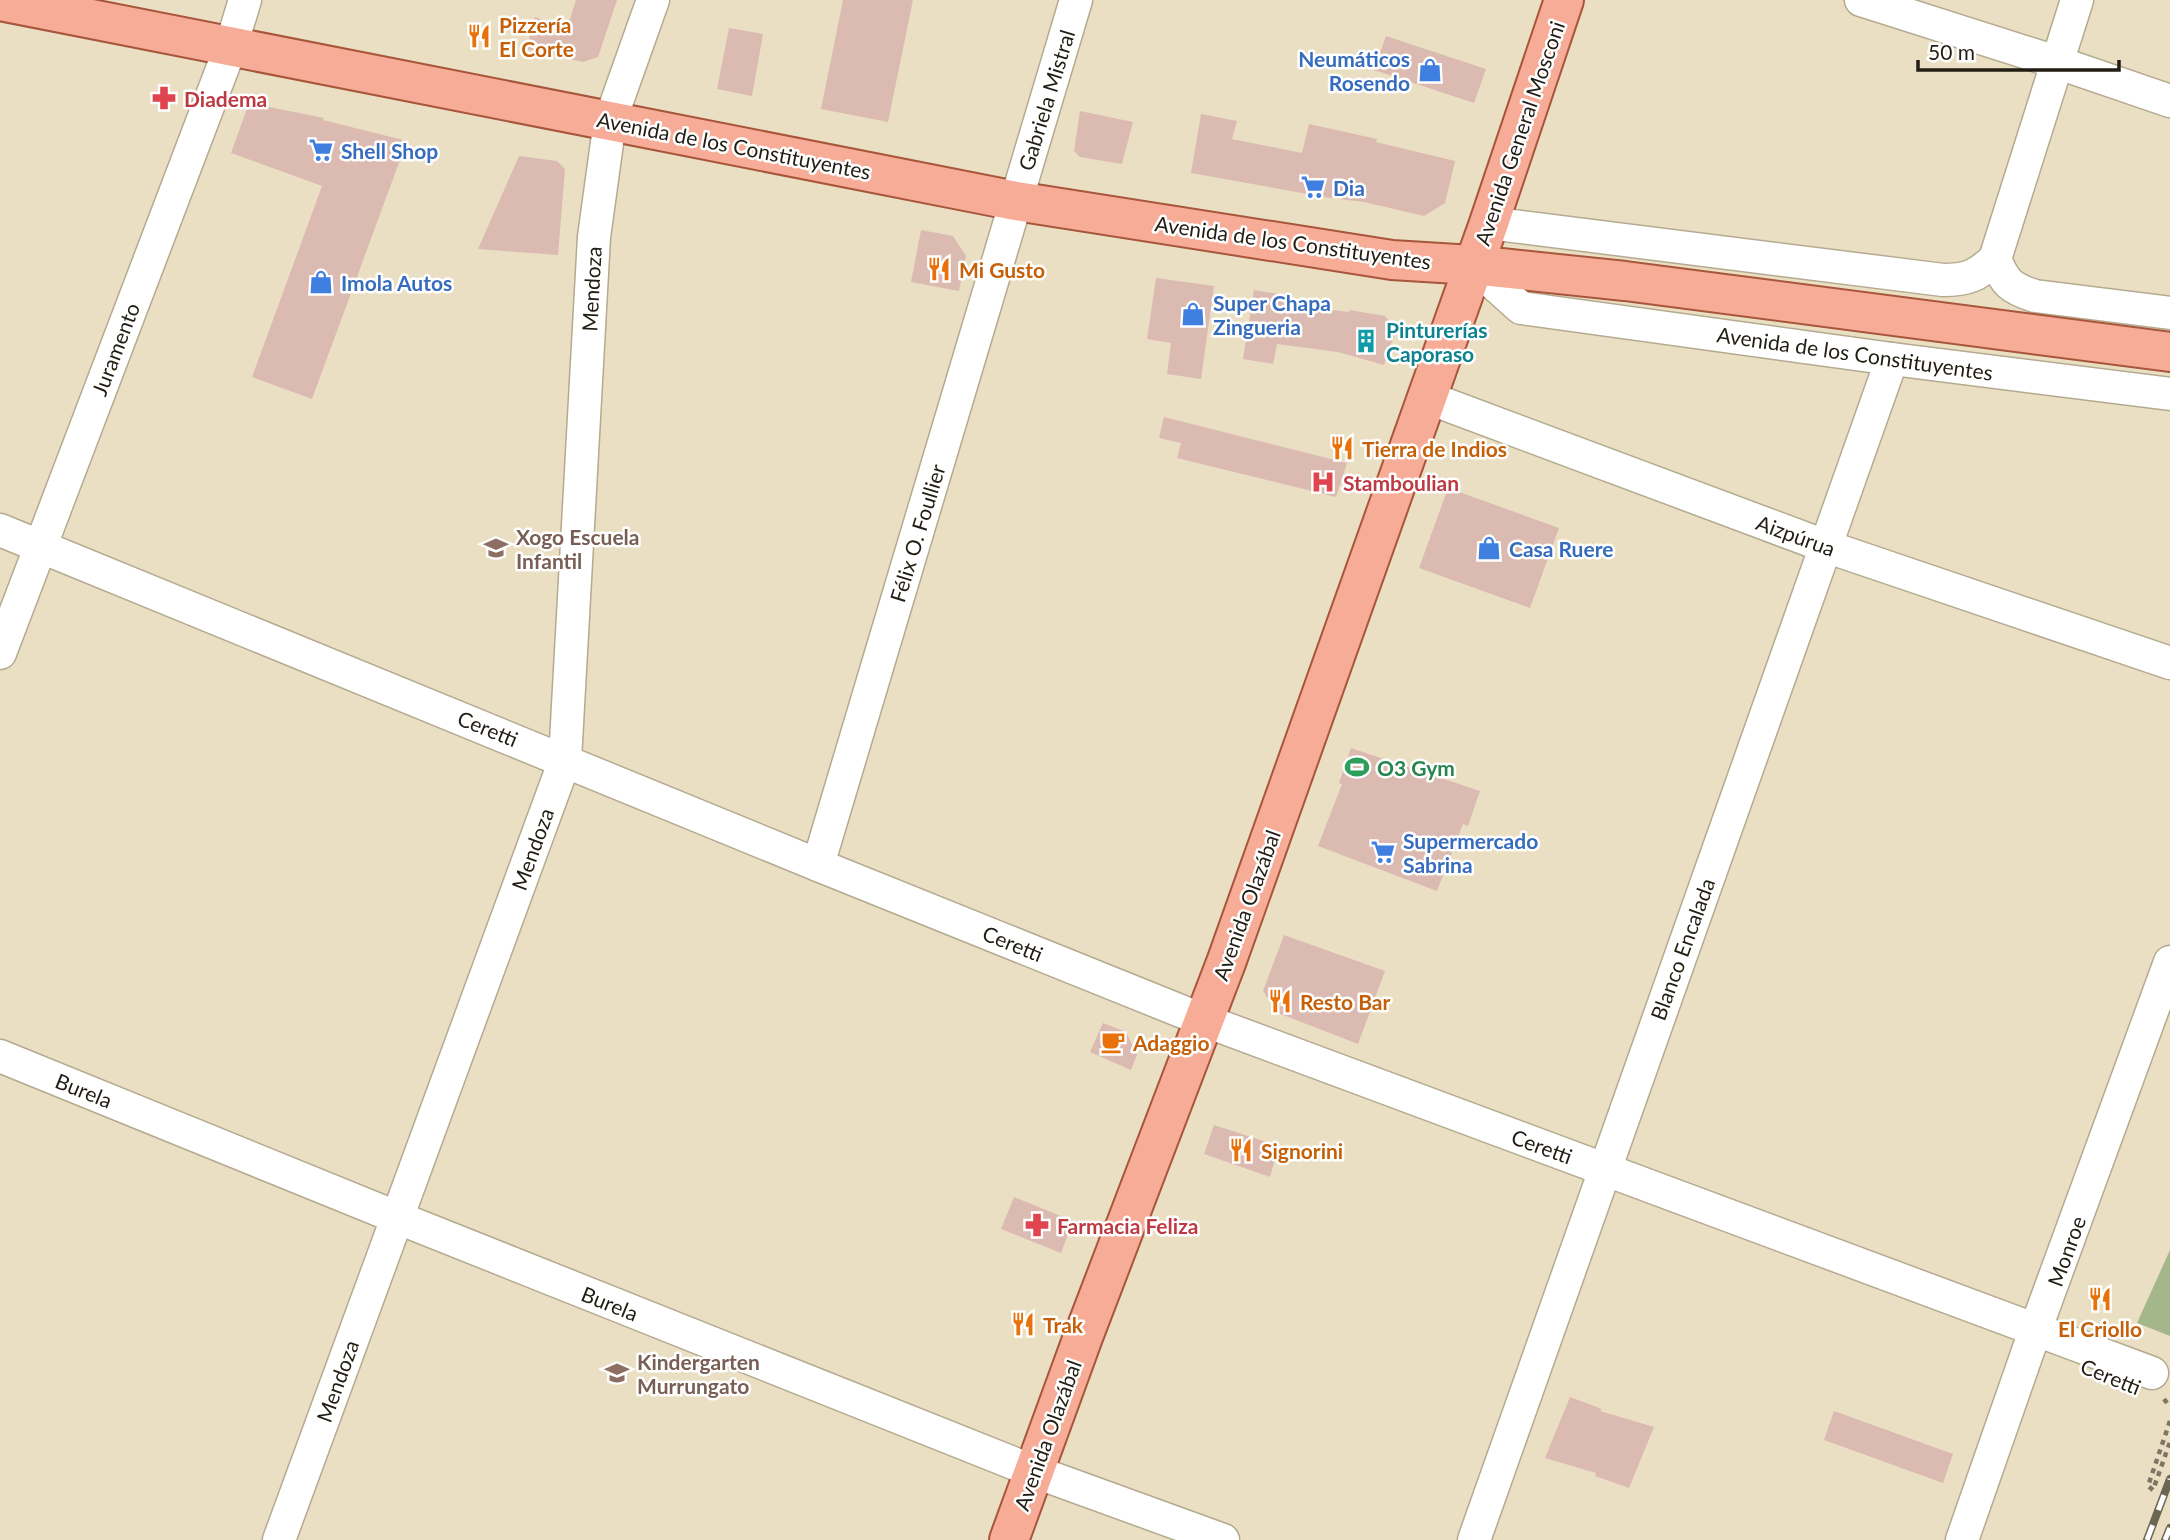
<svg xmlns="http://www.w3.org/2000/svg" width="2170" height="1540" viewBox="0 0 2170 1540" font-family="Lato,sans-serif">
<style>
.green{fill:#a3b78b}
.building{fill:#dbbab2}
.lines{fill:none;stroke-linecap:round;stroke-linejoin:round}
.minor-casing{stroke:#b4aa8f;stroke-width:35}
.major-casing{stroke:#a8563b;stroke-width:42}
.path{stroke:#7e7664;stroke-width:4.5;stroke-dasharray:5 5;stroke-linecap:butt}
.minor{stroke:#fff;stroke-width:32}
.major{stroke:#f6ac97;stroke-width:38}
.rail-casing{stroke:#6b6554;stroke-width:8}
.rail{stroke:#fff;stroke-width:5;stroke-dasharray:16;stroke-linecap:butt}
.labels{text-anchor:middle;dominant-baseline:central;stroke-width:5;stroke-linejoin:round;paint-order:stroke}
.food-label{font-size:21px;font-weight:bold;fill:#c56008;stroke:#fff;text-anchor:start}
.shop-label{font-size:21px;font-weight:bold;fill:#366cbe;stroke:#fff;text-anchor:start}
.health-label{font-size:21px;font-weight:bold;fill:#be3a42;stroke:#fff;text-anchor:start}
.street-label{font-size:21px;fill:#211d13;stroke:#fff}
.culture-label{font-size:21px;font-weight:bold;fill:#0d838f;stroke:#fff;text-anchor:start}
.education-label{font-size:21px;font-weight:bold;fill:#785e54;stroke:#fff;text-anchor:start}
.leisure-label{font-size:21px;font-weight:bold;fill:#27864d;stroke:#fff;text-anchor:start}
</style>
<rect width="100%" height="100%" fill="#eadfc3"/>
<path class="green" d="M 2170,1250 L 2170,1336 L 2137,1323 Z"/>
<g class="building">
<path d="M 576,0 L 617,0 L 598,57 L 583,62 L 526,49 L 535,17 L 567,28 Z"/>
<path d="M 843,0 L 913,0 L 888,122 L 821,109 Z"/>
<path d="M 729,28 L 763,34 L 752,96 L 717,89 Z"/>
<path d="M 1386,36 L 1486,69 L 1474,103 L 1374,70 Z"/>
<path d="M 249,103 L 324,118 L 323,120 L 407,141 L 312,399 L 252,377 L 322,186 L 231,153 Z"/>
<path d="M 1080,111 L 1133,122 L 1122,164 L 1080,157 L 1074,151 Z"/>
<path d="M 1201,114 L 1237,121 L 1232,139 L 1302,153 L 1309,124 L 1377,139 L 1376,142 L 1455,161 L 1445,203 L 1424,216 L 1364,202 L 1330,198 L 1191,173 Z"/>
<path d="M 519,156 L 557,161 L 565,169 L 558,255 L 478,249 Z"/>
<path d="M 921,230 L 953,236 L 966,256 L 959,291 L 911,282 Z"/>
<path d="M 1156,278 L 1214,286 L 1201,379 L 1167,374 L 1171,343 L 1147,339 Z"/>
<path d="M 1254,290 L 1285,295 L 1284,304 L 1349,312 L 1349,310 L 1385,316 L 1396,330 L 1384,365 L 1338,352 L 1277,344 L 1273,364 L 1243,359 Z"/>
<path d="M 1164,417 L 1347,463 L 1336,497 L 1177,458 L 1181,443 L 1159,438 Z"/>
<path d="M 1448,488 L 1559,528 L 1530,608 L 1419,568 Z"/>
<path d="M 1351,748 L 1480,791 L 1468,826 L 1463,824 L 1437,891 L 1318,846 L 1342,784 L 1339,783 Z"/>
<path d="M 1284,935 L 1385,971 L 1358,1044 L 1278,1013 L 1263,991 Z"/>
<path d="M 1103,1023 L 1126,1032 L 1137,1055 L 1131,1070 L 1090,1052 Z"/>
<path d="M 1214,1125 L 1279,1146 L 1270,1177 L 1204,1154 Z"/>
<path d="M 1014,1197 L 1073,1221 L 1061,1253 L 1001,1229 Z"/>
<path d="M 1570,1397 L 1602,1409 L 1600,1411 L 1654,1427 L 1629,1488 L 1595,1476 L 1596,1473 L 1545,1458 Z"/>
<path d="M 1834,1411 L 1953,1454 L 1943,1483 L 1824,1440 Z"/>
</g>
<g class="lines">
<g class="minor-casing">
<g id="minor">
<path d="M 1861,0 L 2056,62 L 2170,101"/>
<path d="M 1489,223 L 1943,280 C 1967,280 1977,276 1995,259 L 2077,0"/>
<path d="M 1995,259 C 2005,283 2010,288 2035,296 L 2170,313"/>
<path d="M 1473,265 L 1521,308 L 1892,359 L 2170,394"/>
<path d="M 1426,397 L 1825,546 L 2170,663"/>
<path d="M 0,530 L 818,865 L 1203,1020 L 2152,1373"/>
<path d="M 0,653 L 231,46 L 245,0"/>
<path d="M 818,865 L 1076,0"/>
<path d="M 0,1056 L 396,1217 L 1033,1471 L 1223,1540"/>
<path d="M 279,1540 L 565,760 L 594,237 L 610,121 L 653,0"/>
<path d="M 1474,1540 L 1892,359"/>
<path d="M 1962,1540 L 2036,1328 L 2170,962"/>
</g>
</g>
<g class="major-casing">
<g id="major">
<path d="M 0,1 L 1016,201 L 1392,260 L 1473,265 L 1625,281 L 2170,352"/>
<path d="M 1009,1540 L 1083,1337 L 1227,960 L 1489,223 L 1564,0"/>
</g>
</g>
<g class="path">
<path d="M 2164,1399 L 2170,1407"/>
<path d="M 2170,1421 L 2148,1486 L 2153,1490 L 2170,1442"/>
</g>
<use href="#minor" class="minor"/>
<use href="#major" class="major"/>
<g class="rail-casing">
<g id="rail">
<path d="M 2147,1540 L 2170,1479"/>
<path d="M 2165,1540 L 2170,1528"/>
</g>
</g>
<use href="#rail" class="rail"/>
</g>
<defs>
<g id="restaurant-bare" transform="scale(1.89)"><path d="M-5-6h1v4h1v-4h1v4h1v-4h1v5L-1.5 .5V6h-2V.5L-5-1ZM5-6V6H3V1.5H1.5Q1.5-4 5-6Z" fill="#e8710a" stroke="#fff" stroke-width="2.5" paint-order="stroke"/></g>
<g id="shop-bare" transform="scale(1.89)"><path d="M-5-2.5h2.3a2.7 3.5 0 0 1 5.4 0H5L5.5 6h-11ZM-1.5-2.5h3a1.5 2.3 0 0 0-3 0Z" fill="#3f7fe0" stroke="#fff" stroke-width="2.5" paint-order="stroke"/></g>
<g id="pharmacy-bare" transform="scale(1.89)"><path d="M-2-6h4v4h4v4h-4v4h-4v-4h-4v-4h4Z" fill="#e0444e" stroke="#fff" stroke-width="2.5" paint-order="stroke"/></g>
<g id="supermarket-bare" transform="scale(1.89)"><path d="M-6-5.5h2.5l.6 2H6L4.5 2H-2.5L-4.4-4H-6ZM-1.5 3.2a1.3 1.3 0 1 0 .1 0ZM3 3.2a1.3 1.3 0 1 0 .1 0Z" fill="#3f7fe0" stroke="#fff" stroke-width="2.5" paint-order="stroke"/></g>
<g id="building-bare" transform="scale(1.89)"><path d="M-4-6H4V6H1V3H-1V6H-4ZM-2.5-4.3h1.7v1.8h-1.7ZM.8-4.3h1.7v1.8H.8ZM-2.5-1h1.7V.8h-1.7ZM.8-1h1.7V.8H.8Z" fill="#0f9aa8" stroke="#fff" stroke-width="2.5" paint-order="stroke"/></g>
<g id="hospital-bare" transform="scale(1.89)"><path d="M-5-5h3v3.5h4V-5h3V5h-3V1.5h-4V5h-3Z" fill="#e0444e" stroke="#fff" stroke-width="2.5" paint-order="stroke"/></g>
<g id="school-bare" transform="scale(1.89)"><path d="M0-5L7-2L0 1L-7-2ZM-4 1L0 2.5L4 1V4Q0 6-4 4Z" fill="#8d6e63" stroke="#fff" stroke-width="2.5" paint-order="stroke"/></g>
<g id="stadium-bare" transform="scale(1.89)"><path d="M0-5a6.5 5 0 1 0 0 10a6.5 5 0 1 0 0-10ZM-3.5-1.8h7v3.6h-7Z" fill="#2e9e5b" stroke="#fff" stroke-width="2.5" paint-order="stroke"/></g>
<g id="cafe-bare" transform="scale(1.89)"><path d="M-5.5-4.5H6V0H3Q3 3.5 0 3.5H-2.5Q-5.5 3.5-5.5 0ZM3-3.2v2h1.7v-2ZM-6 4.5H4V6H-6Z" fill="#e8710a" stroke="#fff" stroke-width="2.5" paint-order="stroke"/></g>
</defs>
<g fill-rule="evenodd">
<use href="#restaurant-bare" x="479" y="36"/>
<use href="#shop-bare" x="1430" y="70"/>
<use href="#pharmacy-bare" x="164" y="98"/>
<use href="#supermarket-bare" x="321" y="150"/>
<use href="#supermarket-bare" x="1313" y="187"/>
<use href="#restaurant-bare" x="939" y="269"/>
<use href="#shop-bare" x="321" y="282"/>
<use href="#shop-bare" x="1193" y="314"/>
<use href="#building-bare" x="1366" y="341"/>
<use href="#restaurant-bare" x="1342" y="448"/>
<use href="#hospital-bare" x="1323" y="482"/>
<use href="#school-bare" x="496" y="548"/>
<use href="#shop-bare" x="1489" y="548"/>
<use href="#stadium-bare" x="1357" y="767"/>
<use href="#supermarket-bare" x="1383" y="852"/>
<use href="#restaurant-bare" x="1280" y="1001"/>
<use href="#cafe-bare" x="1113" y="1042"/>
<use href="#restaurant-bare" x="1241" y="1150"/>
<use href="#pharmacy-bare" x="1037" y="1225"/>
<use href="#restaurant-bare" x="2100" y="1299"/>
<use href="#restaurant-bare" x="1023" y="1324"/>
<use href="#school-bare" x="617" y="1373"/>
</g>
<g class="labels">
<g class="food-label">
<text x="499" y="24">Pizzería<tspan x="499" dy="24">El Corte</tspan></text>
<text x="959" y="269">Mi Gusto</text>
<text x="1362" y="448">Tierra de Indios</text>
<text x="1300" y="1001">Resto Bar</text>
<text x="1133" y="1042">Adaggio</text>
<text x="1261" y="1150">Signorini</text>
<text x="1043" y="1324">Trak</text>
<text x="2100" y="1328" text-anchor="middle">El Criollo</text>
</g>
<g class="shop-label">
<text x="1410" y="58" text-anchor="end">Neumáticos<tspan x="1410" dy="24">Rosendo</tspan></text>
<text x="341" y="150">Shell Shop</text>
<text x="1333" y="187">Dia</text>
<text x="341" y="282">Imola Autos</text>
<text x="1213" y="302">Super Chapa<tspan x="1213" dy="24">Zingueria</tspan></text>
<text x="1509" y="548">Casa Ruere</text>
<text x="1403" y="840">Supermercado<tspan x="1403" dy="24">Sabrina</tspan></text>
</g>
<g class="health-label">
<text x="184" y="98">Diadema</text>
<text x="1343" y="482">Stamboulian</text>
<text x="1057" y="1225">Farmacia Feliza</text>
</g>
<g class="street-label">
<text transform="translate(1046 100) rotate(-73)">Gabriela Mistral</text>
<text transform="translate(1519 133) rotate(-71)">Avenida General Mosconi</text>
<text transform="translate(734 145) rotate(11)">Avenida de los Constituyentes</text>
<text transform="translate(1293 242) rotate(8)">Avenida de los Constituyentes</text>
<text transform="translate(591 289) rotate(-87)">Mendoza</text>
<text transform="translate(115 349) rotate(-69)">Juramento</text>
<text transform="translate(1855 353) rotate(8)">Avenida de los Constituyentes</text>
<text transform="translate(917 533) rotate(-73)">Félix O. Foullier</text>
<text transform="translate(1796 535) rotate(20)">Aizpúrua</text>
<text transform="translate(488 728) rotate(22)">Ceretti</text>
<text transform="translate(532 849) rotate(-70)">Mendoza</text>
<text transform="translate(1246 905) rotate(-70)">Avenida Olazábal</text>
<text transform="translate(1013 943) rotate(22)">Ceretti</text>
<text transform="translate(1682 949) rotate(-70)">Blanco Encalada</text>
<text transform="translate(84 1090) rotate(22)">Burela</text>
<text transform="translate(1542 1146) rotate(20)">Ceretti</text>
<text transform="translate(2066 1251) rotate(-70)">Monroe</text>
<text transform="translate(610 1303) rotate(22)">Burela</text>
<text transform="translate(2111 1376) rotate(22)">Ceretti</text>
<text transform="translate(337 1381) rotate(-70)">Mendoza</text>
<text transform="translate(1047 1435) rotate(-70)">Avenida Olazábal</text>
</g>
<g class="culture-label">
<text x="1386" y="329">Pinturerías<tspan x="1386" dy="24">Caporaso</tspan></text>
</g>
<g class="education-label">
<text x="516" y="536">Xogo Escuela<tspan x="516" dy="24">Infantil</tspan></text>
<text x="637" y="1361">Kindergarten<tspan x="637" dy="24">Murrungato</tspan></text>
</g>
<g class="leisure-label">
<text x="1377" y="767">O3 Gym</text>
</g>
</g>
<path d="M1918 60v10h201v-10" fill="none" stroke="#211d13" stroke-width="3.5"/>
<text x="1928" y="60" font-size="21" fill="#211d13" stroke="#ffffff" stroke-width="5" paint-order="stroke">50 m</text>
</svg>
